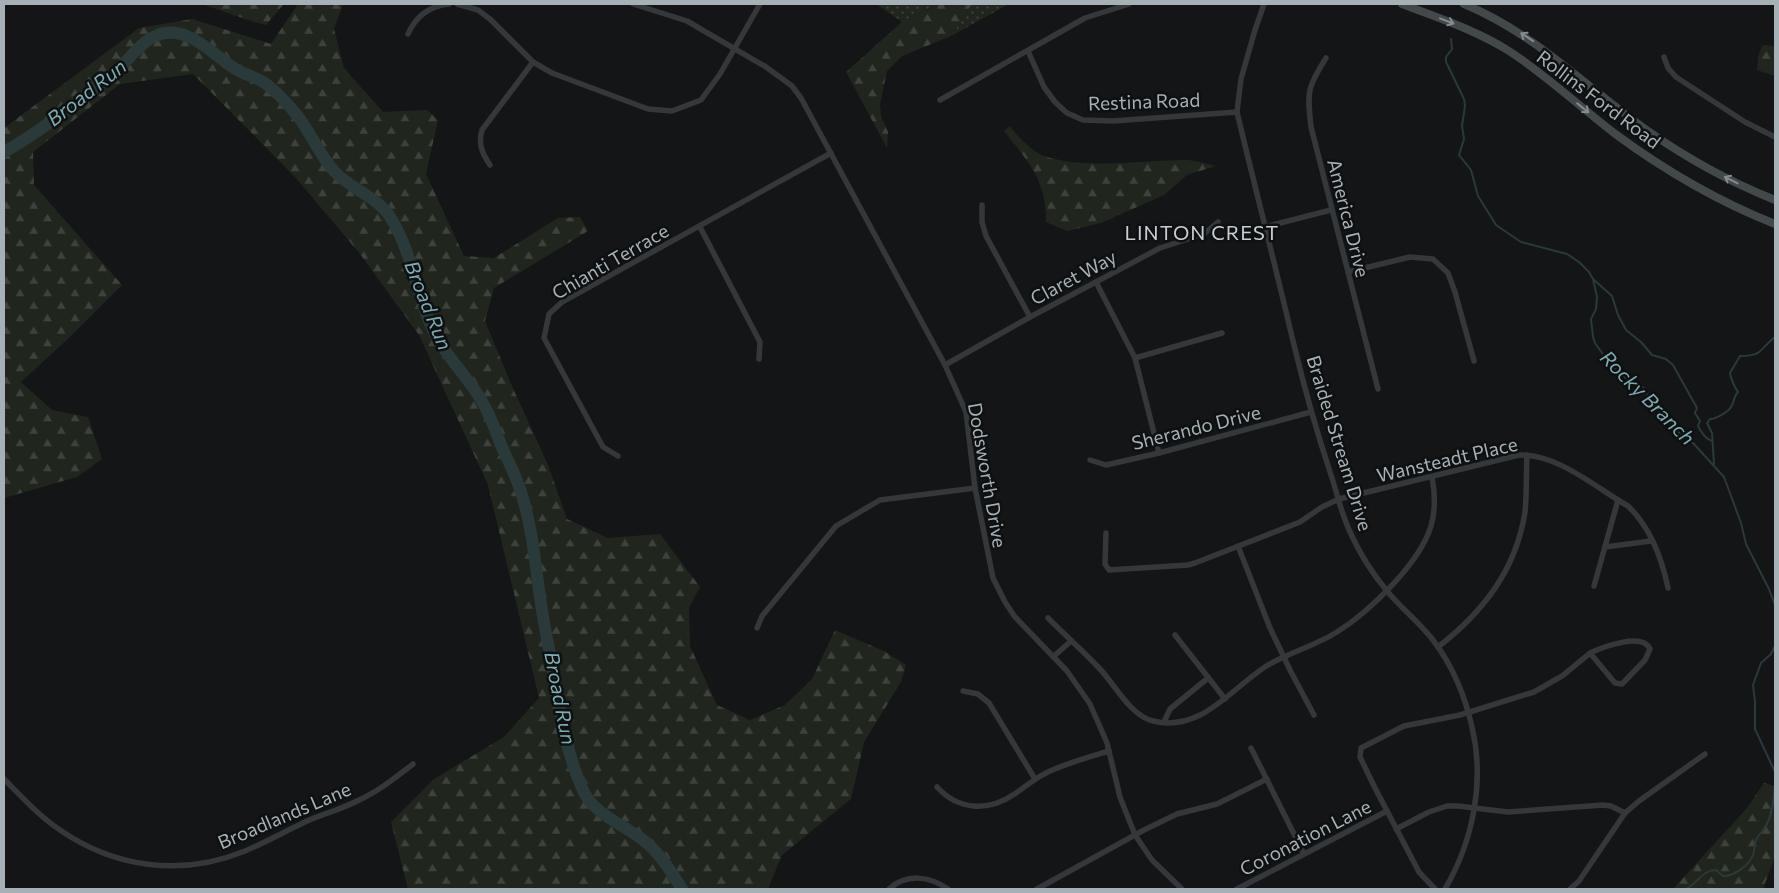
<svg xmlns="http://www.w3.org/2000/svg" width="1779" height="893" viewBox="0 0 1779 893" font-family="Commissioner,sans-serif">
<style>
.grass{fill:url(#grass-dots)}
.forest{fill:url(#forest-firs)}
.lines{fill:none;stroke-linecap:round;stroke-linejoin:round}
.stream{stroke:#2a393a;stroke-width:2}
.river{stroke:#2a393a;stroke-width:12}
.street{stroke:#35383b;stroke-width:5.5}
.secondary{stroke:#43484b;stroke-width:8}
.oneway{stroke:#838c91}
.labels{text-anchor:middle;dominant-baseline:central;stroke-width:5;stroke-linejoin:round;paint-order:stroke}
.street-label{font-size:19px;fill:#a6b1b7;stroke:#0f1011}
.water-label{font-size:20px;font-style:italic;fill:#7bacb3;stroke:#0f1011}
.neighbourhood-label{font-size:20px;letter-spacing:1px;fill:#c7ced3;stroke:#0f1011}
</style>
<defs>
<pattern id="grass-dots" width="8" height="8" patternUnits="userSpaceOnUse" patternTransform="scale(1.25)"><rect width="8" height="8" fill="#20261e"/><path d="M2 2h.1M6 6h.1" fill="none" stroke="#3d433c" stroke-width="1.8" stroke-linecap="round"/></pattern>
<pattern id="forest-firs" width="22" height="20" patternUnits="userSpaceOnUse" patternTransform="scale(1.25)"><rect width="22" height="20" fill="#20261e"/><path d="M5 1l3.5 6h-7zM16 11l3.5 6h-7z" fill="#3d433c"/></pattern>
</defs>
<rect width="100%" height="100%" fill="#141516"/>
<g class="grass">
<path d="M 876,4 L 937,4 L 902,22 Z"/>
<path d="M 972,4 L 1009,4 L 951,36 Z"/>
</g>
<g class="forest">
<path d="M 202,4 L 284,4 L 266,25 L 254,22 Z"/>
<path d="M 298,4 L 343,4 L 334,29 L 344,68 L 383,112 L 427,110 L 438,120 L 426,174 L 464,256 L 494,258 L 558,218 L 580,217 L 588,231 L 494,288 L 485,321 L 511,384 L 548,465 L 567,519 L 608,538 L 660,534 L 700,587 L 689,608 L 690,646 L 717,705 L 750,720 L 785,705 L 812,679 L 835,630 L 884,651 L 906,665 L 901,682 L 864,742 L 851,799 L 782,855 L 768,889 L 408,889 L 391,822 L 434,779 L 504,737 L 539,698 L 488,485 L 419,335 L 360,254 L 296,178 L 193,74 L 120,84 L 33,152 L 34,185 L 122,285 L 71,336 L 21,382 L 52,410 L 88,417 L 102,459 L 77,477 L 4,498 L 4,128 L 139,28 L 192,19 L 271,44 Z"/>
<path d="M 937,4 L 972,4 L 951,36 L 902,56 L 887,71 L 880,104 L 881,116 L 888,132 L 887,148 L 846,72 L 902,22 Z"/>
<path d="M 1765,45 L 1775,46 L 1775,76 L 1757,70 L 1758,57 L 1762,46 Z"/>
<path d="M 1010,126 C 1017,136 1033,152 1044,156 C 1085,170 1143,160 1186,160 C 1196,160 1206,164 1216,166 L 1187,175 L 1164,195 L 1101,223 L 1067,231 L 1046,222 C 1047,181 1028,161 1004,131 Z"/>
<path d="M 1764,783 L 1775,786 L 1775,856 L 1763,889 L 1673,889 L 1747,808 Z"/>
</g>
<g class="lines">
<g class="stream">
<path d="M 1451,39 L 1452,49 L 1446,57 L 1446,62 L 1464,99 L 1465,106 L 1462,126 L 1464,139 L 1459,155 L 1471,170 L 1478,196 L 1496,225 L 1521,242 L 1567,254 L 1579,262 L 1589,272 L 1593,279 L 1597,297 L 1596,309 L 1591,319 L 1593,337 L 1595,343 L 1609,363 L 1627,379 L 1644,388 L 1650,401 L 1662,408 L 1667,413 L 1683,439 L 1693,443 L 1724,477 L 1741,523 L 1746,544 L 1769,589 L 1775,605"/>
<path d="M 1593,279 L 1612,296 L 1618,315 L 1626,330 L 1641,342 L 1652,355 L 1666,359 L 1673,365 L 1697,408 L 1695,413 L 1700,421 L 1698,426 C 1701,432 1705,439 1712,441"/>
<path d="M 1714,464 L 1712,433 L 1707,423 L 1710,419 C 1716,419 1728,412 1731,407 C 1735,401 1733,397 1738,392 C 1734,386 1731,379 1730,373 L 1740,356 C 1764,356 1759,349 1775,337"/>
<path d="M 1775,646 L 1771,654 L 1761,663 L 1753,685 L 1755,702 L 1755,729 L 1775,772"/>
<path d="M 1686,889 C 1698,883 1702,870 1716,870 L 1723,876 C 1734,876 1749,866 1753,855 C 1755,850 1754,845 1756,840 C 1759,834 1764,830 1767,824 C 1773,811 1774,796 1775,783"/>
</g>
<path class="river" d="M 4,152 C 44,130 80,99 116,71 C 131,58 144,36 165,33 C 193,29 215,57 237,70 C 246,75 256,77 265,83 C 277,92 287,103 296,114 C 311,132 319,155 335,172 C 352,190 379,197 392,220 C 415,258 417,305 440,343 C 453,364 472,382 484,405 C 491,417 496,432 501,445 C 508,461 516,476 521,492 C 532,526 535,562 540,597 C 543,620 548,643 552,665 C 559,707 565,749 582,788 C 593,816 627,825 648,844 C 662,857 672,873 682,889"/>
<g class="street">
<path d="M 457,4 L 478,10 L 490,19 L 533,62 L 552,73 L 648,109 L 672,111 L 701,100 L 720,74 L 760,4"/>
<path d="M 633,4 L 687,21 L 766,67 L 792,86 L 801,98 L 945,365 L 966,412 L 975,488 L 993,578 L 1005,602 L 1015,617 L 1067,671 L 1090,704 L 1107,743 L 1120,797 L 1135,835 L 1152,860 L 1182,889"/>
<path d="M 1264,4 L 1255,30 L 1241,79 L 1237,112 C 1255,188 1275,264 1293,341 C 1304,387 1317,433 1332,478 C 1338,497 1342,516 1351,534 C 1360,554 1372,573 1387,591 C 1401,608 1419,622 1433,640 C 1452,665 1465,696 1472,727 C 1485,782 1473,841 1445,889"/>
<path d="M 408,34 C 416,16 429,6 449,4"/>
<path d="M 1028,51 L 1044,87 L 1055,102 L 1067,113 L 1083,120 L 1113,121 L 1237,112"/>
<path d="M 1664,57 L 1668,68 L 1676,77 L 1745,122 L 1775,137"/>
<path d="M 1326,58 C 1307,88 1307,92 1311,127 L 1378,389"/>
<path d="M 940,100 L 1085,18 L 1129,4"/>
<path d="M 490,165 C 482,153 478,144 482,130 L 533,62"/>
<path d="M 982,205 L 982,222 L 986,236 L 1030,317"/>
<path d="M 700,227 L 760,342 L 759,359"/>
<path d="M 1265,227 L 1331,210"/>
<path d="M 1348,272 L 1410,257 L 1433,259 L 1448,273 L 1455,292 L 1474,361"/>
<path d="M 1096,282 L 1135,358 L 1159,453"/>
<path d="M 1135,358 L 1222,333"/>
<path d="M 945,365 L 1030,317 L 1160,248 L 1204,234 L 1218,222"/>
<path d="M 618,456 L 603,447 L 544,338 L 549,314 L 562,302 L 831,153"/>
<path d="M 1090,460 L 1106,465 L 1159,453 L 1311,412"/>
<path d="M 1106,533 L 1105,564 L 1109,570 L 1188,565 L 1195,563 L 1300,522 L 1322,507 L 1339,499 L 1519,455 C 1558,454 1595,487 1628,506 C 1650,527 1662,559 1668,588"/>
<path d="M 1238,546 L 1270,628 L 1291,672 L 1314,715"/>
<path d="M 1605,547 L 1651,541"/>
<path d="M 1594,586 L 1618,500"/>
<path d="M 1048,618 C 1065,635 1083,651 1100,669 C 1115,685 1131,716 1153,721 C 1202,733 1232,687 1268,665 C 1290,652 1315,646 1337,632 C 1369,612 1420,563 1431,526 C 1436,509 1435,493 1432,477"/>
<path d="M 757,628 L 762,616 L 836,526 L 880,500 L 975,488"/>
<path d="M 1175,635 L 1225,699"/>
<path d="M 1438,647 C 1483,612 1516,570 1525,512 C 1527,493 1526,474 1527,455"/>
<path d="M 1053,657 L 1071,641"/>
<path d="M 963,691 L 978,694 L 989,703 L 1035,779"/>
<path d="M 1164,722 L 1170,709 L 1208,678"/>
<path d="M 1251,748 L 1304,854"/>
<path d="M 4,779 C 22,797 39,816 60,830 C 115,868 182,877 245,851 C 264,843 284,832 303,823 C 321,814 341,810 359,800 C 379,791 396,777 413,764"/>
<path d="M 937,787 C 958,810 987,812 1013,795 C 1025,787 1035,778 1048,772 C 1067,763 1089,757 1109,751"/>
<path d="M 1396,829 L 1429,812 L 1447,806 L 1458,806 L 1508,812 L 1603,805 L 1611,806 L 1625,813"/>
<path d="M 889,889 C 907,873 929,876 948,889"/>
<path d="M 1037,889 L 1144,830 L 1177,814 L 1217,804 L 1267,779"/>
<path d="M 1237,889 L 1387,811"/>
<path d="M 1435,889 L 1419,872 L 1375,788 L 1360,757 L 1361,748 L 1404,726 L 1460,715 L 1534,692 L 1562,676 L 1590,653 L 1615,683 L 1622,684 L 1645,660 L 1650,649 C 1642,632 1603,647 1590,653"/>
<path d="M 1570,889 L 1579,881 L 1625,813 L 1639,801 L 1705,754"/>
</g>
<g class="secondary">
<path d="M 1402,4 C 1438,18 1476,30 1509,51 C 1546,75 1579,106 1614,133 C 1664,170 1717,201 1775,224"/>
<path d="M 1464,4 C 1538,35 1584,86 1648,131 C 1688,159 1730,182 1775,200"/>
</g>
</g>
<defs><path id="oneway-shaft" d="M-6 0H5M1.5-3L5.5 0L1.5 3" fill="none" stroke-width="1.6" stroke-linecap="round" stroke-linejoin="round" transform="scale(1.25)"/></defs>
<g class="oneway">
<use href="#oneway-shaft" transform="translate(1447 21) rotate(21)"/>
<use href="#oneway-shaft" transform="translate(1527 37) rotate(-146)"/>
<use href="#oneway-shaft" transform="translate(1583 108) rotate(39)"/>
<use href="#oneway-shaft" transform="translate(1731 180) rotate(-153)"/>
</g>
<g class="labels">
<g class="street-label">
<text transform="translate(1599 99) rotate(37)">Rollins Ford Road</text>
<text transform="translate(1144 101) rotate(-2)">Restina Road</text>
<text transform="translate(1349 218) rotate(76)">America Drive</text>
<text transform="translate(610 261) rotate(-30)">Chianti Terrace</text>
<text transform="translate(1073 277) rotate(-28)">Claret Way</text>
<text transform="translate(1196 427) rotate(-14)">Sherando Drive</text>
<text transform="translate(1340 443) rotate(73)">Braided Stream Drive</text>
<text transform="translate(1447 459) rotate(-13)">Wansteadt Place</text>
<text transform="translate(988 475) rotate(80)">Dodsworth Drive</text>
<text transform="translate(284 815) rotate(-23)">Broadlands Lane</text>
<text transform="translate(1305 837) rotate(-27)">Coronation Lane</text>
</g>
<g class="water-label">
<text transform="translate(86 92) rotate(-38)">Broad Run</text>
<text transform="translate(429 305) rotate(68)">Broad Run</text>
<text transform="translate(1648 397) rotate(45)">Rocky Branch</text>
<text transform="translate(561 698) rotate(79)">Broad Run</text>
</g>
<g class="neighbourhood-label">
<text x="1202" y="232">LINTON CREST</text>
</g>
</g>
<rect width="1779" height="893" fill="none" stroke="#a6b1b7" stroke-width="10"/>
</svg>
